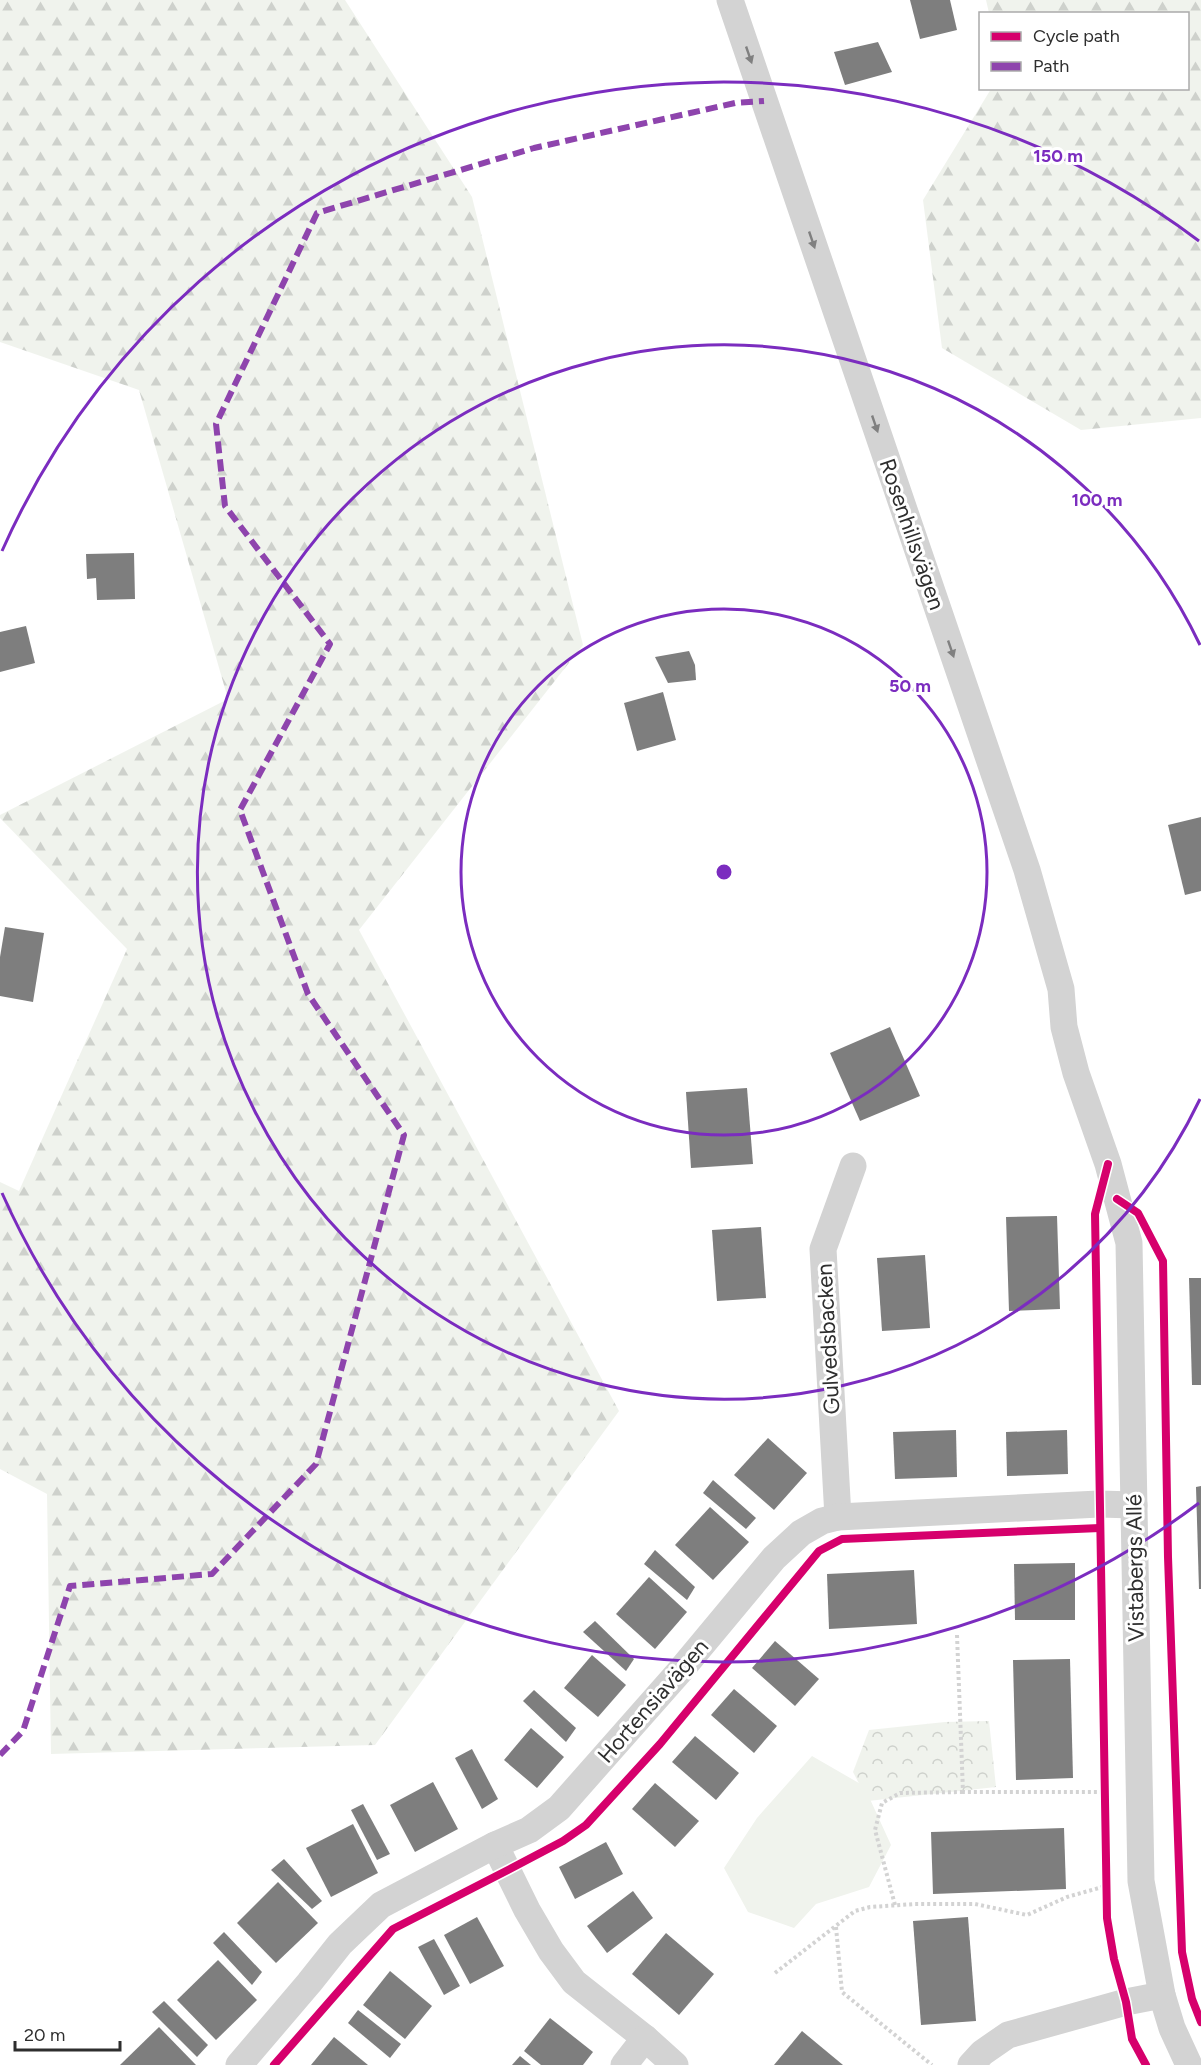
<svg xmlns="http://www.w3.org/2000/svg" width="1201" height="2065" viewBox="0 0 1201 2065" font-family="Figtree,sans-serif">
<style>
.grass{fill:#f0f3ed}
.forest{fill:url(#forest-firs)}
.park{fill:url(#park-crowns)}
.building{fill:#7e7e7e}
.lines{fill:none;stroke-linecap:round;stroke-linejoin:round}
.path{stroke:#d3d3d3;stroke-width:4;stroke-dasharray:3 3;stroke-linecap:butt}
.minor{stroke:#d3d3d3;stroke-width:27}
.quiet{stroke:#8e44ad;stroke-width:6;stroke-dasharray:12 6;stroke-linecap:butt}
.cycleway-casing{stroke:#fff;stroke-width:11}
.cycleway{stroke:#d6006c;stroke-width:8}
.oneway{fill:#808080}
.ring{fill:none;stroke:#7b2cbf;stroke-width:3}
.labels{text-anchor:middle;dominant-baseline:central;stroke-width:6;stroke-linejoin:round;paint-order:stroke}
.street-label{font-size:22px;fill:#2e2e2e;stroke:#fff}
.centre{fill:#7b2cbf;stroke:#fff;stroke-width:3}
.ring-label{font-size:18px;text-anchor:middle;font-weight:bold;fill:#7b2cbf;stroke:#fff;stroke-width:6;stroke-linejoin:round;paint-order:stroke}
</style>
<defs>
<pattern id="forest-firs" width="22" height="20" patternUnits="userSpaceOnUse" patternTransform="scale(1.5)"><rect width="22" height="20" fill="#f0f3ed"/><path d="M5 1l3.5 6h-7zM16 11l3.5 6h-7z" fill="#ced1cc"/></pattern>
<pattern id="park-crowns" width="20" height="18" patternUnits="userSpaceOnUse" patternTransform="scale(1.5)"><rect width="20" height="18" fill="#f0f3ed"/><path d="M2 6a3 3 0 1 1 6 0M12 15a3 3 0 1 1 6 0" fill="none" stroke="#ced1cc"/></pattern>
</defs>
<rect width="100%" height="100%" fill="#fff"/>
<path class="grass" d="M 812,1756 L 864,1786 L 891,1845 L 869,1887 L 816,1904 L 794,1928 L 748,1912 L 724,1868 L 757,1818 Z"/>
<g class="forest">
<path d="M 0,0 L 345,0 L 472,197 L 583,645 L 359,930 L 619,1411 L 375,1745 L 51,1754 L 47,1494 L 0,1469 L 0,1182 L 19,1191 L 127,949 L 0,818 L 0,815 L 228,699 L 139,390 L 0,342 Z"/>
<path d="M 986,0 L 1201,0 L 1201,418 L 1081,430 L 942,348 L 923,200 L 991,89 L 1188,88 L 1188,14 L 989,13 Z"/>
</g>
<path class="park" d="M 989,1721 L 996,1787 L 868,1801 L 853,1772 L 869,1730 L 945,1722 Z"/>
<g class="building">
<path d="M 910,0 L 950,0 L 957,30 L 920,39 Z"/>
<path d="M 878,42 L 892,72 L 845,85 L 834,52 Z"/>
<path d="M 134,553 L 135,599 L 97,600 L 96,578 L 87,579 L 86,554 Z"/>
<path d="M 26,626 L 35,663 L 0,672 L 0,632 Z"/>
<path d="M 689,651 L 695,665 L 696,680 L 668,683 L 655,657 Z"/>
<path d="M 663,692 L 676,740 L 637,751 L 624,703 Z"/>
<path d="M 1201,817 L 1201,891 L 1185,895 L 1168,825 Z"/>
<path d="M 5,927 L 44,933 L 33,1002 L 0,996 L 0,957 Z"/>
<path d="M 890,1027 L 920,1096 L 860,1121 L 830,1053 Z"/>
<path d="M 747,1088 L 753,1164 L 691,1168 L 686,1092 Z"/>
<path d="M 1057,1216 L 1060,1309 L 1009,1311 L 1006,1217 Z"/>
<path d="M 761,1227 L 766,1298 L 717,1301 L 712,1230 Z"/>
<path d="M 925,1255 L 930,1328 L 882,1331 L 877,1258 Z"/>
<path d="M 1189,1278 L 1201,1278 L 1201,1385 L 1192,1385 Z"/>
<path d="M 956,1430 L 957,1477 L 895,1479 L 893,1432 Z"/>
<path d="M 1067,1430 L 1068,1474 L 1007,1476 L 1006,1432 Z"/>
<path d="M 768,1438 L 807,1473 L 774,1510 L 734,1475 Z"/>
<path d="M 713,1480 L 756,1518 L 746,1529 L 703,1493 Z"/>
<path d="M 1201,1486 L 1201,1589 L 1199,1589 L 1196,1487 Z"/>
<path d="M 710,1507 L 749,1542 L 713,1580 L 675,1545 Z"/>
<path d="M 655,1550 L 695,1587 L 687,1600 L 644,1564 Z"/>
<path d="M 1075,1563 L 1075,1620 L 1015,1620 L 1014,1564 Z"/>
<path d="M 914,1570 L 917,1624 L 829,1629 L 827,1574 Z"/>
<path d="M 649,1577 L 687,1612 L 655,1649 L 616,1614 Z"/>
<path d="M 595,1621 L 634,1659 L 626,1671 L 583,1632 Z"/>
<path d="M 775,1641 L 819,1679 L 795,1706 L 752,1668 Z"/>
<path d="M 592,1655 L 626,1685 L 598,1717 L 564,1688 Z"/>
<path d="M 1070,1659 L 1073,1778 L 1016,1780 L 1013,1660 Z"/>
<path d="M 734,1689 L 777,1726 L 754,1753 L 711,1715 Z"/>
<path d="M 534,1690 L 576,1728 L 566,1742 L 523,1701 Z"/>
<path d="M 531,1728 L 564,1757 L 537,1788 L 504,1760 Z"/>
<path d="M 695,1736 L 739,1773 L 716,1800 L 672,1762 Z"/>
<path d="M 472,1749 L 498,1799 L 482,1809 L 455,1758 Z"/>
<path d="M 433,1782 L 458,1829 L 415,1852 L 390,1805 Z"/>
<path d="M 655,1783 L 699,1821 L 675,1847 L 632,1809 Z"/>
<path d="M 363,1804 L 390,1854 L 377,1860 L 351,1810 Z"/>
<path d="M 353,1824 L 378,1873 L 331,1897 L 306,1848 Z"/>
<path d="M 1064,1828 L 1066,1889 L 933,1894 L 931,1832 Z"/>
<path d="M 606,1842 L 623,1874 L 575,1899 L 559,1867 Z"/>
<path d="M 284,1859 L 322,1901 L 312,1909 L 271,1870 Z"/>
<path d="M 278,1882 L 318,1923 L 276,1963 L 237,1923 Z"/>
<path d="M 633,1891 L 653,1918 L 607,1953 L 587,1926 Z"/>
<path d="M 477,1917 L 504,1966 L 470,1984 L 444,1935 Z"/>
<path d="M 968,1917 L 976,2021 L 921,2025 L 913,1921 Z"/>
<path d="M 224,1932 L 262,1972 L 252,1985 L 213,1943 Z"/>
<path d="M 666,1933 L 714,1974 L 679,2015 L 632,1974 Z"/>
<path d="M 434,1939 L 460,1986 L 444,1995 L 418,1947 Z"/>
<path d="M 218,1960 L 257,2000 L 216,2040 L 177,2000 Z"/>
<path d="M 390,1971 L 432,2006 L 405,2039 L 363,2005 Z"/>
<path d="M 164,2001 L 208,2045 L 197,2057 L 152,2012 Z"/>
<path d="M 358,2010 L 401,2044 L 390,2058 L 348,2023 Z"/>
<path d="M 550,2018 L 593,2052 L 583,2065 L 541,2065 L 524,2051 Z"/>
<path d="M 159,2027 L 196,2065 L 120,2065 Z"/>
<path d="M 802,2031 L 843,2065 L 774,2065 Z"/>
<path d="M 334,2037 L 368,2065 L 311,2065 Z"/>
<path d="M 520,2056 L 531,2065 L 512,2065 Z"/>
</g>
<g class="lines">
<g class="path">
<path d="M 957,1635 L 963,1792 L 1105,1792"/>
<path d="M 895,1905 L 875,1830 L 882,1803 L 900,1793 L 963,1792"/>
<path d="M 836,1927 L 842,1992 L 932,2065"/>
<path d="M 775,1973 L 855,1911 L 870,1907 L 915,1904 L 975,1904 L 1027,1915 L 1067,1897 L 1106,1886"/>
</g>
<g class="minor">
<path d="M 730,0 L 1027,870 L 1061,989 L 1064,1027 L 1076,1073 L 1108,1164 L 1129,1243 L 1141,1881 L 1162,1995 L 1172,2028 L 1189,2065"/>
<path d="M 838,1517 L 823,1249 L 853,1166"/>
<path d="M 495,1845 L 527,1910 L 551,1951 L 574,1982 L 645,2038 L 675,2065"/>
<path d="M 239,2065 L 309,1983 L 340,1944 L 381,1905 L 495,1845 L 529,1830 L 559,1808 L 680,1671 L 774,1558 L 801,1533 L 822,1521 L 838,1517 L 1099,1504 L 1134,1505"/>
<path d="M 624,2065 L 645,2038"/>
<path d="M 971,2065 L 982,2053 L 1008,2035 L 1126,2002 L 1162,1995"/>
</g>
<path class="quiet" d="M 0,1755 L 23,1731 L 70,1586 L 212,1574 L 316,1464 L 404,1135 L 308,994 L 240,810 L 330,644 L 225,506 L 216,424 L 317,213 L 534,148 L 735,103 L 764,101"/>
<g class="cycleway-casing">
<g id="cycleway">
<path d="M 1108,1164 L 1095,1214 L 1107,1918 L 1114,1959 L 1126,2002 L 1132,2039 L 1146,2065"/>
<path d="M 1117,1199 L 1138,1213 L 1163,1261 L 1168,1557 L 1182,1952 L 1192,1999 L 1201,2022"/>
<path d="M 274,2065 L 393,1929 L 508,1870 L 563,1841 L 586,1825 L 660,1744 L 819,1551 L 842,1539 L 1100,1528"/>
</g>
</g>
<use href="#cycleway" class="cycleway"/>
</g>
<defs><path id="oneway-solid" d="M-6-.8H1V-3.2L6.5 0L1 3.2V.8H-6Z" transform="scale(1.5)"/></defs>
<g class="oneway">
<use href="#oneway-solid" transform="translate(749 55) rotate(71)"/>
<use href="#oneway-solid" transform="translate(812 240) rotate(71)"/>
<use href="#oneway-solid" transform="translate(875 424) rotate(71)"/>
<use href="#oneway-solid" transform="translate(951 649) rotate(71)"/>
</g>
<g class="ring">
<circle cx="724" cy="872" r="263"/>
<path d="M1200 1099A527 527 0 1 1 1200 645"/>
<path d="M1199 1503A790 790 0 0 1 2 1193M2 551A790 790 0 0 1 1199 241"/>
</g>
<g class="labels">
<g class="street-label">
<text transform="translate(912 534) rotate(71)">Rosenhillsvägen</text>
<text transform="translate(828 1339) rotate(-93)">Gulvedsbacken</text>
<text transform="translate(1135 1568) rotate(-91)">Vistabergs Allé</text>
<text transform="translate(653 1701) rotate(-49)">Hortensiavägen</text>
</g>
</g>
<circle cx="724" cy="872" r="9" class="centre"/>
<g class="ring-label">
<text x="1058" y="162">150 m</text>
<text x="1097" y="506">100 m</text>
<text x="910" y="692">50 m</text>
</g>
<rect x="979" y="12" width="210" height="78" fill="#ffffff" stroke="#ababab" stroke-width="1.5"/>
<rect x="991" y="32" width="30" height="9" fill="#d6006c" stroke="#ababab" stroke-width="1.5"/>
<text x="1033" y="42" font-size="18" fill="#2e2e2e">Cycle path</text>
<rect x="991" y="62" width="30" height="9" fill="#8e44ad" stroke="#ababab" stroke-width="1.5"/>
<text x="1033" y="72" font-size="18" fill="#2e2e2e">Path</text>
<path d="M15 2041v9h105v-9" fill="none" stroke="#2e2e2e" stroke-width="3"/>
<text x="24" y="2041" font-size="18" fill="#2e2e2e" stroke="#ffffff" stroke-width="4.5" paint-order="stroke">20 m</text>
</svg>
